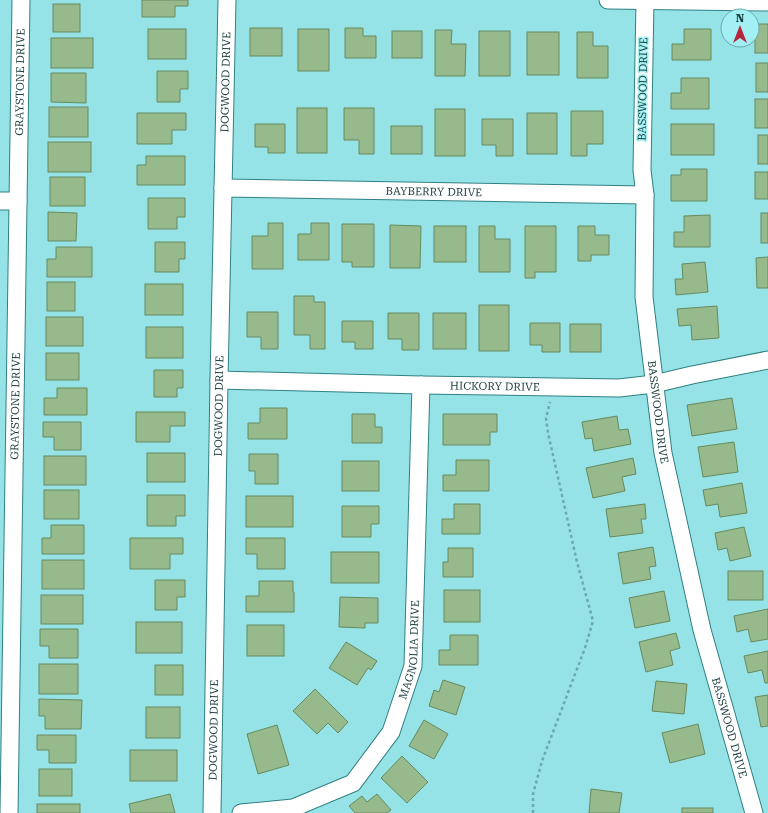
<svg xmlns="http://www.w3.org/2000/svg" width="768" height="813" viewBox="0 0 768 813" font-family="'Roboto Serif',serif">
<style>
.building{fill:#96ba8c;stroke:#678a5e}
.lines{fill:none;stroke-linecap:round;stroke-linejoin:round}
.minor-casing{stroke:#308083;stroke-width:19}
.path{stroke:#6ba9ab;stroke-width:2.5;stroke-dasharray:3 3;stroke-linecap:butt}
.minor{stroke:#fff;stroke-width:17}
.labels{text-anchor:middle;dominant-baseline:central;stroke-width:3;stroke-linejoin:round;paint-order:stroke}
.street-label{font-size:11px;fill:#1b3c3d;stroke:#a2f0f3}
</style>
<rect width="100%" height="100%" fill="#95e3e6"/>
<g class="building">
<path d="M 142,0 L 188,0 L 188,6 L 175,6 L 175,17 L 142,17 Z"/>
<rect x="53" y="4" width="27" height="28"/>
<rect x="755" y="24" width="13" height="29"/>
<rect x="250" y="28" width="32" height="28"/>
<path d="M 345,28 L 363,28 L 363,36 L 376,36 L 376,58 L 345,58 Z"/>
<rect x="148" y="29" width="38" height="30"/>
<rect x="298" y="29" width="31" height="42"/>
<path d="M 684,29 L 711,29 L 711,60 L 672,60 L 672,44 L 684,44 Z"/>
<path d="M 435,30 L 452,30 L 451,44 L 466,44 L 465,76 L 435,76 Z"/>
<rect x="392" y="31" width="30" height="27"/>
<rect x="479" y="31" width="31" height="45"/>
<rect x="527" y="32" width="32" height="43"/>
<path d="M 577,32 L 593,32 L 593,46 L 608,46 L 608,78 L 577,78 Z"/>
<rect x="51" y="38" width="42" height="30"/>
<rect x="756" y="63" width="12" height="29"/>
<path d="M 157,71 L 188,71 L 188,89 L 180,89 L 180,102 L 157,102 Z"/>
<path d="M 51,73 L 86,73 L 86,103 L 51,102 Z"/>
<path d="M 681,78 L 709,78 L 709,109 L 671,109 L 671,93 L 681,93 Z"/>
<rect x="755" y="99" width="13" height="29"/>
<rect x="49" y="107" width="39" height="30"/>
<rect x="297" y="108" width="30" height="45"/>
<path d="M 344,108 L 374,108 L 374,154 L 359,154 L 359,140 L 344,140 Z"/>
<rect x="435" y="109" width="30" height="47"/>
<path d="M 571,111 L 603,111 L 603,144 L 587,144 L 587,156 L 571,156 Z"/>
<path d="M 137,113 L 186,113 L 186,130 L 172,130 L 172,144 L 137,144 Z"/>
<rect x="527" y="113" width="30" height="41"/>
<path d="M 482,119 L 513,119 L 513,156 L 496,156 L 496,145 L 482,145 Z"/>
<path d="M 255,124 L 285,124 L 285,153 L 268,153 L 268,147 L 255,147 Z"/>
<rect x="671" y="124" width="43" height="31"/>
<rect x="391" y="126" width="31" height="28"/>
<rect x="758" y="135" width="10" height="29"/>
<rect x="48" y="142" width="43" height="30"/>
<path d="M 146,156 L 185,156 L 185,185 L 137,185 L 137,165 L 146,165 Z"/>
<path d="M 681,169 L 707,169 L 707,201 L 671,201 L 671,175 L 681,175 Z"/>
<rect x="755" y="172" width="13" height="27"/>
<rect x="50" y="177" width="35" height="29"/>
<path d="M 148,198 L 185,198 L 185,217 L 177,217 L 177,229 L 148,229 Z"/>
<path d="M 48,212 L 77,213 L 76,241 L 48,241 Z"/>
<rect x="761" y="213" width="7" height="30"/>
<path d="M 710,215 L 710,247 L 674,247 L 674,232 L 684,232 L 684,216 Z"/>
<path d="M 268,223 L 283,223 L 283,269 L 252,269 L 252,236 L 268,236 Z"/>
<path d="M 311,223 L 329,223 L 329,260 L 298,260 L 298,234 L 311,234 Z"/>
<path d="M 342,224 L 374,224 L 374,267 L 352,267 L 352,262 L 342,262 Z"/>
<path d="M 390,225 L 421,226 L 420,268 L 390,268 Z"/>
<rect x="434" y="226" width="32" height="36"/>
<path d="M 479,226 L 495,226 L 495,239 L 510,239 L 510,272 L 479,272 Z"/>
<path d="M 525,226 L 556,226 L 556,272 L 535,272 L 535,278 L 525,278 Z"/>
<path d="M 578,226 L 595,226 L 595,235 L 609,235 L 609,255 L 591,255 L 591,261 L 578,261 Z"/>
<path d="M 155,242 L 185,242 L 185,259 L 179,259 L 179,272 L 155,272 Z"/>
<path d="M 56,247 L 92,247 L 92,277 L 47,277 L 47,259 L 56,259 Z"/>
<path d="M 768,257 L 768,288 L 757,288 L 756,258 Z"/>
<path d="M 705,262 L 708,292 L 676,295 L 675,279 L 683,279 L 682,264 Z"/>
<rect x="47" y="282" width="28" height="29"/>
<rect x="145" y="284" width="38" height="31"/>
<path d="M 294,296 L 314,296 L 314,302 L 325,302 L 325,349 L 310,349 L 310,335 L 294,335 Z"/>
<rect x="479" y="305" width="30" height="46"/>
<path d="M 717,306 L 719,338 L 692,340 L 691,325 L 679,326 L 677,309 Z"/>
<path d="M 247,312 L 278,312 L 278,349 L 261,349 L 261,337 L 247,337 Z"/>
<path d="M 388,313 L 419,313 L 419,350 L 402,350 L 402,339 L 388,339 Z"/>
<rect x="433" y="313" width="33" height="36"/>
<rect x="46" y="317" width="37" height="29"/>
<path d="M 342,321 L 373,321 L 373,349 L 355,349 L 355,342 L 342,342 Z"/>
<path d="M 530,323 L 560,323 L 560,352 L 542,352 L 542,345 L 530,345 Z"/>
<rect x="570" y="324" width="31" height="28"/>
<rect x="146" y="327" width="37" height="31"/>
<rect x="46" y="353" width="33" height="27"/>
<path d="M 154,370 L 183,370 L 183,388 L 177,388 L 177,397 L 154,397 Z"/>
<path d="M 57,388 L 87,388 L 87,415 L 44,415 L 44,398 L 57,398 Z"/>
<path d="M 732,398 L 737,429 L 692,436 L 687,405 Z"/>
<path d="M 260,408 L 287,408 L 287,439 L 248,439 L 248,423 L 260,423 Z"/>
<path d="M 136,412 L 185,412 L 185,426 L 170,426 L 170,442 L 136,442 Z"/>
<path d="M 352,414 L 375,414 L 375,427 L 382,427 L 382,443 L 352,443 Z"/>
<path d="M 443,414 L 497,414 L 497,432 L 490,432 L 490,445 L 443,445 Z"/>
<path d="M 617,416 L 619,430 L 628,429 L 631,444 L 594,451 L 592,438 L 585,439 L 582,422 Z"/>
<path d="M 43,422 L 81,422 L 81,450 L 54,450 L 54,437 L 43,437 Z"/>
<path d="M 734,442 L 738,472 L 703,477 L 698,447 Z"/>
<rect x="147" y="453" width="38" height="29"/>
<path d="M 249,454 L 278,454 L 278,484 L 255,484 L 255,471 L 249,471 Z"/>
<rect x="44" y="456" width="42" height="29"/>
<path d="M 633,458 L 636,474 L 622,477 L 625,491 L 593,498 L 586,468 Z"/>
<path d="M 456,460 L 489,460 L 489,491 L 443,491 L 443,475 L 456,475 Z"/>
<rect x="342" y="461" width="37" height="30"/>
<path d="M 742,483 L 747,513 L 720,517 L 718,504 L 706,506 L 703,490 Z"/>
<rect x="44" y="490" width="35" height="29"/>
<path d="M 147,495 L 185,495 L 185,516 L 176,516 L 176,526 L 147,526 Z"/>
<rect x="246" y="496" width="47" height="31"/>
<path d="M 454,504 L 480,504 L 480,534 L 442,534 L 442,519 L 454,519 Z"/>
<path d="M 645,504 L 646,519 L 641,519 L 643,533 L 610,537 L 606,509 Z"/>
<path d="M 342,506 L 379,506 L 379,524 L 371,524 L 371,537 L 342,537 Z"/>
<path d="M 51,525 L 84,525 L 84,554 L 42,554 L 42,538 L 51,538 Z"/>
<path d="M 744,527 L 751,556 L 730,561 L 727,548 L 718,550 L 715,533 Z"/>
<path d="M 130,538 L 183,538 L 183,554 L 170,554 L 170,569 L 130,569 Z"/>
<path d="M 246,538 L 285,538 L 285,569 L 257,569 L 257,554 L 246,554 Z"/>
<path d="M 653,547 L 656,566 L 649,567 L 651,579 L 623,584 L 618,553 Z"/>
<path d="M 448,548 L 473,548 L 473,577 L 443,577 L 443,562 L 448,562 Z"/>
<rect x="331" y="552" width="48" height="31"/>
<rect x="42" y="560" width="42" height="29"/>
<rect x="728" y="571" width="35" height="29"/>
<path d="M 155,580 L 185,580 L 185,597 L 177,597 L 177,610 L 155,610 Z"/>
<path d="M 259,581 L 293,581 L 293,592 L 294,592 L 294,612 L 246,612 L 246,596 L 259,596 Z"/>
<rect x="444" y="590" width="36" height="32"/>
<path d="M 664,591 L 670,621 L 635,628 L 629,598 Z"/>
<rect x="41" y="595" width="42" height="29"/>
<path d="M 340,597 L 378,598 L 378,623 L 365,623 L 365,628 L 339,627 Z"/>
<path d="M 768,609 L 768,639 L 751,642 L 748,629 L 737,632 L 734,616 Z"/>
<rect x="136" y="622" width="46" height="31"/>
<rect x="247" y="625" width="37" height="31"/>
<path d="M 40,629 L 78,629 L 78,658 L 49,658 L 49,646 L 40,646 Z"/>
<path d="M 676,633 L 680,648 L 670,651 L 673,665 L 646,672 L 639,642 Z"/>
<path d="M 450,635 L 478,635 L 478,665 L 439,665 L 439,650 L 450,650 Z"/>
<path d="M 346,642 L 377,661 L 371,670 L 368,668 L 357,685 L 329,668 Z"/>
<path d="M 768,651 L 768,683 L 765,683 L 762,670 L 748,673 L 744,656 Z"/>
<rect x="39" y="664" width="39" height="30"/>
<rect x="155" y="665" width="28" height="30"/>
<path d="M 443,680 L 465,687 L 456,715 L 429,706 L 434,690 L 439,692 Z"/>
<path d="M 656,681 L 687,684 L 684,714 L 652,711 Z"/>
<path d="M 315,689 L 348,722 L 338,733 L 328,723 L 317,734 L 293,711 Z"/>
<path d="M 768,695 L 768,726 L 761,727 L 755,697 Z"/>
<path d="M 39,699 L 82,700 L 81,729 L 45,729 L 45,716 L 39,716 Z"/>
<rect x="146" y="707" width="34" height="31"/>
<path d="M 424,720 L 448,734 L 434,759 L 409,746 Z"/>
<path d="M 698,724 L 705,754 L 670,763 L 662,733 Z"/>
<path d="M 277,725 L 289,765 L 258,774 L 247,734 Z"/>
<path d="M 37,735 L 76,735 L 76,763 L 49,763 L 49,750 L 37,750 Z"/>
<rect x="130" y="750" width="47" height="31"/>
<path d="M 402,756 L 428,782 L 407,803 L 381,778 Z"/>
<rect x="39" y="769" width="33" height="27"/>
<path d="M 591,789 L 622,793 L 619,813 L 589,813 Z"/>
<path d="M 170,794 L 175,813 L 131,813 L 129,804 Z"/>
<path d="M 377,794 L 391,810 L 387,813 L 355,813 L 349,806 L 362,796 L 367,802 Z"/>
<rect x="37" y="804" width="43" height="9"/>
<rect x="682" y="808" width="31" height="5"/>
</g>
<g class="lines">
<g class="minor-casing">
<g id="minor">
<path d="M 608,0 L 768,2"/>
<path id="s1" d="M 645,0 L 642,170 L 645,195 L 644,297 L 663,453 L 702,630 L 754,813"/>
<path id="s2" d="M 223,188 L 645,195"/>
<path d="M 0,201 L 18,201"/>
<path id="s3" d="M 219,380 L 421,385 L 619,388 L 654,384 L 692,375 L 768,360"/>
<path id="s4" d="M 9,813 L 21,0"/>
<path id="s5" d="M 212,813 L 219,380 L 227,0"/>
<path id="s6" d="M 241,813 L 293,808 L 353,783 L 391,732 L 413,666 L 421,385"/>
</g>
</g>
<path class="path" d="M 533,813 L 533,794 L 542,761 L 585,648 L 593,621 L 577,562 L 548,433 L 546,418 L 550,402"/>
<use href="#minor" class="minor"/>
</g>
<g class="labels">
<g class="street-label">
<text stroke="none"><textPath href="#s4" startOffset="731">GRAYSTONE DRIVE</textPath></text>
<text stroke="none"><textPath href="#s5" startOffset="731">DOGWOOD DRIVE</textPath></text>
<text transform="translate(643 89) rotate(-89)">BASSWOOD DRIVE</text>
<text stroke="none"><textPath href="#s2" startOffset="211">BAYBERRY DRIVE</textPath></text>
<text stroke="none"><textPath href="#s3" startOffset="276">HICKORY DRIVE</textPath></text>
<text stroke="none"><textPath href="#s5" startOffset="407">DOGWOOD DRIVE</textPath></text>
<text stroke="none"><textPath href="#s4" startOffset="407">GRAYSTONE DRIVE</textPath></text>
<text stroke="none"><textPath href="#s1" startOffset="413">BASSWOOD DRIVE</textPath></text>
<text stroke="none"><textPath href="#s6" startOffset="266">MAGNOLIA DRIVE</textPath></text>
<text stroke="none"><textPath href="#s1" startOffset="737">BASSWOOD DRIVE</textPath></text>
<text stroke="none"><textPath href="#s5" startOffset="83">DOGWOOD DRIVE</textPath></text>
</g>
</g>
<g transform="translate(740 28)"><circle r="19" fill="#a2f0f3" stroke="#6ca8aa"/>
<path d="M0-3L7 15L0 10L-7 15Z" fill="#b6253a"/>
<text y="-6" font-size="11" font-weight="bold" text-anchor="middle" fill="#1b3c3d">N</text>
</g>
</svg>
